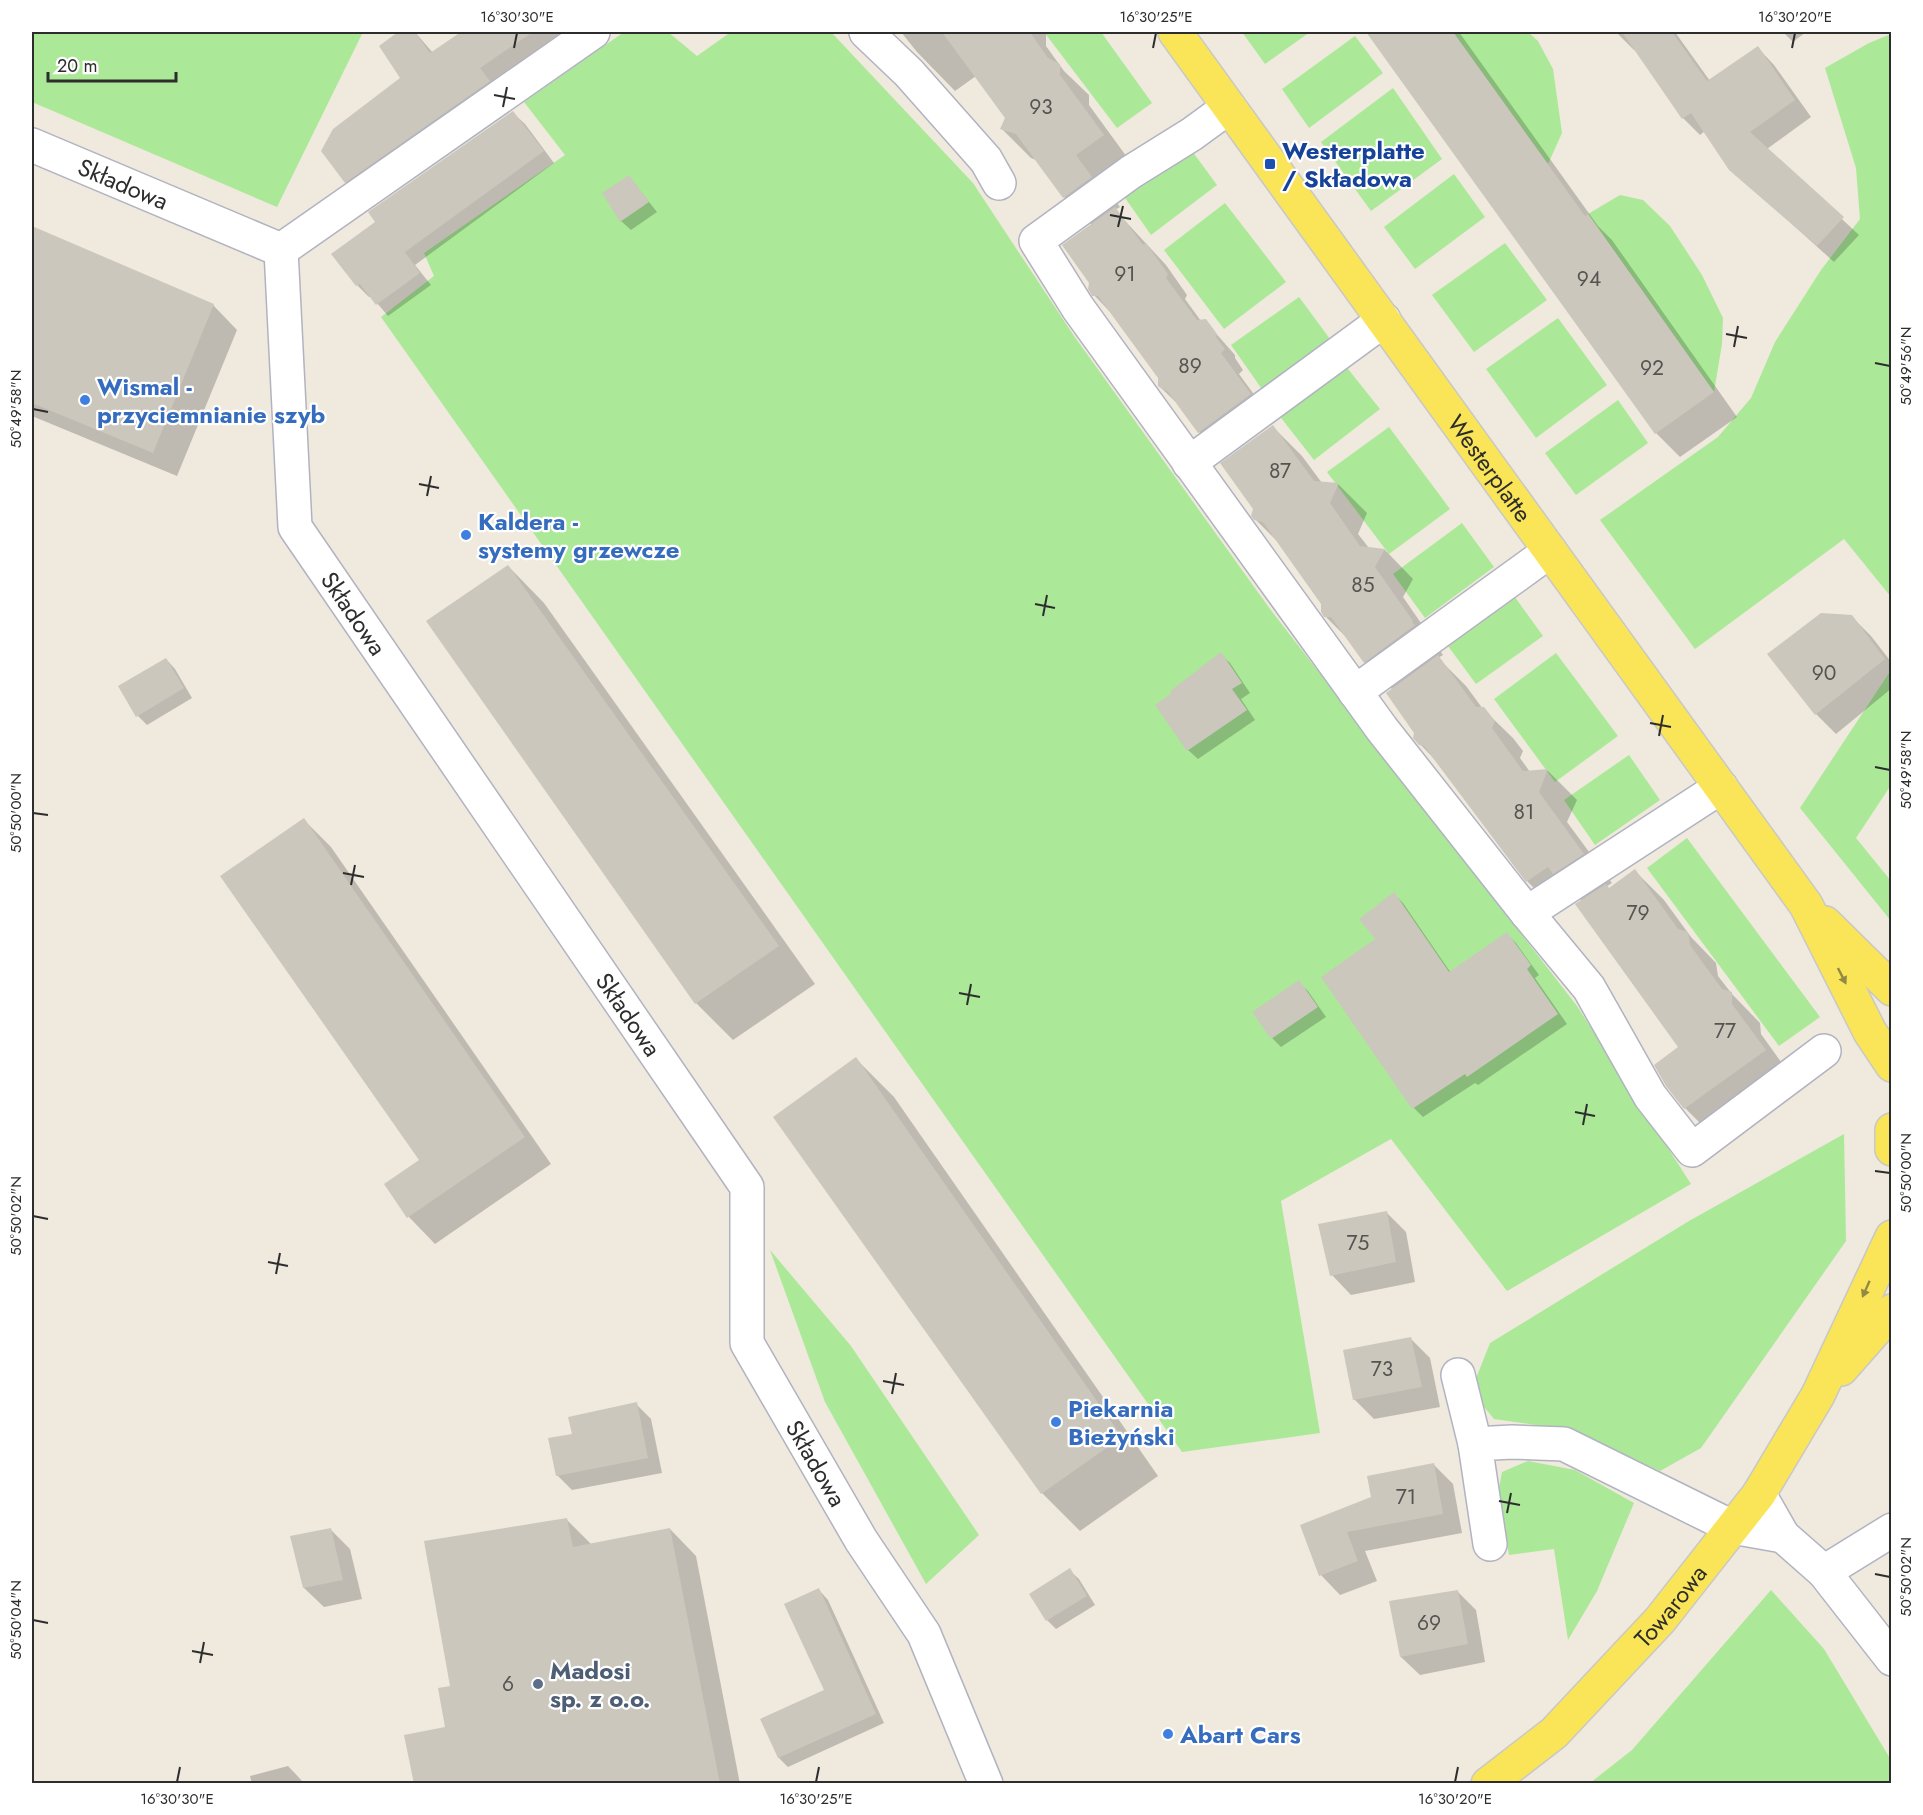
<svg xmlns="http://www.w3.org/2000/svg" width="1923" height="1815" viewBox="0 0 1923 1815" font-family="Jost,sans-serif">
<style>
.green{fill:#abe998}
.shadow{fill:#0003}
.building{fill:#cbc7bd}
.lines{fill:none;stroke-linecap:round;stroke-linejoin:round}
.minor-casing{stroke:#b2b3c1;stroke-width:36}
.major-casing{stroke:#c8c8c8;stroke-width:36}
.minor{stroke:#fff;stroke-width:33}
.major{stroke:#fae558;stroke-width:33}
.oneway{fill:#948942}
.ticks{fill:none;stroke:#2d2d2d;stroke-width:2}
.transit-dot{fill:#1a4fb4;stroke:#fff;stroke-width:2}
.shop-dot{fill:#3f7fe0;stroke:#fff;stroke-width:2}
.service-dot{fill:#5c6f8a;stroke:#fff;stroke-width:2}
.labels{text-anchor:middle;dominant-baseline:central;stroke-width:4.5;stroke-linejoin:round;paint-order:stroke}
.number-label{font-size:21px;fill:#545451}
.transit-label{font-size:24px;font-weight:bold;fill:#164399;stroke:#fff;text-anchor:start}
.street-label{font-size:24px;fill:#2d2d2d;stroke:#fff}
.shop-label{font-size:24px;font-weight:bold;fill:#366cbe;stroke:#fff;text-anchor:start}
.service-label{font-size:24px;font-weight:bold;fill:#4e5e75;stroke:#fff;text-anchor:start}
.neatline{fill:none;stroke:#2d2d2d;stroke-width:2}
.ticks-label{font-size:15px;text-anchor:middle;fill:#2d2d2d}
</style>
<rect width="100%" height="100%" fill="#efe9de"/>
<g class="green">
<path d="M 32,32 L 363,32 L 277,207 L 32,102 Z"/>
<path d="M 624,32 L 668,32 L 697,56 L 731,32 L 831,32 L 973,183 L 1074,336 L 1270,609 L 1577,1006 L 1691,1184 L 1507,1291 L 1391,1139 L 1281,1201 L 1320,1433 L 1182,1452 L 381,317 L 434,276 L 424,253 L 565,155 L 524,102 Z"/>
<path d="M 1044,32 L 1101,32 L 1152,103 L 1117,128 Z"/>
<path d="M 1242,32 L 1310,32 L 1265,64 Z"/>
<path d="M 1453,32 L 1528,32 L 1538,41 L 1553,69 L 1562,133 L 1548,164 Z"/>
<path d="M 1891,34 L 1891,597 L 1844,539 L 1695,649 L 1600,520 L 1718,437 L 1751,398 L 1775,342 L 1821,270 L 1860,219 L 1856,168 L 1825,68 L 1869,43 Z"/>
<path d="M 1355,36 L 1383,73 L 1309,128 L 1282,89 Z"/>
<path d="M 1393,88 L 1442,159 L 1371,211 L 1321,142 Z"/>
<path d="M 1189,147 L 1217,185 L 1151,235 L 1123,195 Z"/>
<path d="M 1454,174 L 1485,217 L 1415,269 L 1384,227 Z"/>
<path d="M 1620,195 L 1643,200 L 1670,226 L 1702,275 L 1723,318 L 1722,344 L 1714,392 L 1588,214 Z"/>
<path d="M 1225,203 L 1286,282 L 1224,329 L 1164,250 Z"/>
<path d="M 1505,243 L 1547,300 L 1474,352 L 1432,295 Z"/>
<path d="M 1299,297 L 1333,343 L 1264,392 L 1231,345 Z"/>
<path d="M 1558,318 L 1607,385 L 1536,438 L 1486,369 Z"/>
<path d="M 1344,364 L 1380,409 L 1314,460 L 1278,414 Z"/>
<path d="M 1618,400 L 1648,443 L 1576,495 L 1545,453 Z"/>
<path d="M 1389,427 L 1450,509 L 1389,554 L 1327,472 Z"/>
<path d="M 1462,523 L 1494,567 L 1425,618 L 1393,574 Z"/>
<path d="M 1512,593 L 1543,636 L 1476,684 L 1445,642 Z"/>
<path d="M 1556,653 L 1618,736 L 1555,782 L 1494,699 Z"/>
<path d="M 1891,670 L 1891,785 L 1856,838 L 1891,881 L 1891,921 L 1800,808 Z"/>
<path d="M 1629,755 L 1660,800 L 1595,845 L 1564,800 Z"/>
<path d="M 1687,838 L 1820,1017 L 1779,1046 L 1647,868 Z"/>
<path d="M 1844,1134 L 1846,1241 L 1701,1448 L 1660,1471 L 1571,1430 L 1494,1419 L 1471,1391 L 1490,1343 L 1689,1221 Z"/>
<path d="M 770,1250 L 851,1346 L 979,1535 L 926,1584 L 825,1402 Z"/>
<path d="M 1528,1461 L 1575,1470 L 1634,1503 L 1597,1591 L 1568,1640 L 1554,1549 L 1509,1555 L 1498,1494 L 1502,1472 Z"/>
<path d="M 1771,1590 L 1824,1649 L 1891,1760 L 1891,1783 L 1590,1783 L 1632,1750 Z"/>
</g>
<g class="shadow">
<path d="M 401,32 L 415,32 L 433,53 L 463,32 L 575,32 L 363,199 L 346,182 L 402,78 L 381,46 Z"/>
<path d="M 901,32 L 1043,32 L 1046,34 L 1046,46 L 1064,71 L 1089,95 L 1089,105 L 1132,164 L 1104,184 L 1120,207 L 1115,210 L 1166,265 L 1187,295 L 1185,299 L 1201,321 L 1205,321 L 1235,355 L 1235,358 L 1243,370 L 1239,374 L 1269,415 L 1218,452 L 1199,432 L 1180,406 L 1159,386 L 1160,377 L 1113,315 L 1094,295 L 1092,225 L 1064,197 L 1036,160 L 1031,158 L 1002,129 L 1006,118 L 976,76 L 955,91 L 917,52 Z"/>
<path d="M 1368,32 L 1459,32 L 1598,226 L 1612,240 L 1737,417 L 1680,457 L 1656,433 Z"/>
<path d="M 1616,32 L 1675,32 L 1710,81 L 1758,48 L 1774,65 L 1811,117 L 1767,149 L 1859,235 L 1834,262 L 1742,179 L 1705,131 L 1700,135 L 1683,118 L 1636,49 L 1634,50 Z"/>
<path d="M 1783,32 L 1806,32 L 1793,42 Z"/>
<path d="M 513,113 L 525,124 L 554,163 L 415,265 L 431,285 L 388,316 L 371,296 L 369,297 L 357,285 L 377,222 Z"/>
<path d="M 629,177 L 657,212 L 631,230 L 621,221 L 604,194 Z"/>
<path d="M 32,228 L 213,305 L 237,330 L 177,476 L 32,416 Z"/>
<path d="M 1273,427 L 1302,456 L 1322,483 L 1338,484 L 1367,513 L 1358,534 L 1369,548 L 1385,550 L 1413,579 L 1403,597 L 1443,655 L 1438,658 L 1466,686 L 1483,709 L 1513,738 L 1523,751 L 1520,758 L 1530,772 L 1548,771 L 1577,800 L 1567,822 L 1612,883 L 1606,887 L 1609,890 L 1635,871 L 1664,900 L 1691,937 L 1716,963 L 1718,976 L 1732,994 L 1760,1023 L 1761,1034 L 1794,1080 L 1714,1137 L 1685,1108 L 1667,1085 L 1680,1047 L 1582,901 L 1576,895 L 1556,910 L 1527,881 L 1437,762 L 1420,744 L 1416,732 L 1393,690 L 1365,662 L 1349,640 L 1325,616 L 1323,604 L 1280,544 L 1255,519 Z"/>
<path d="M 508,566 L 544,603 L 815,984 L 733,1040 L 696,1003 L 428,621 Z"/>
<path d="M 1851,616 L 1871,636 L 1892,663 L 1892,688 L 1836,734 L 1816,714 L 1769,654 Z"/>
<path d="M 1220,654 L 1230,663 L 1250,693 L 1241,699 L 1255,720 L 1198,759 L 1188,750 L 1157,706 Z"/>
<path d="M 166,659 L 175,669 L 192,698 L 147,725 L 138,716 Z"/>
<path d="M 304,820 L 331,847 L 551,1164 L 435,1244 L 409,1217 L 386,1184 L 421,1161 Z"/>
<path d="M 1394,894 L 1403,903 L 1451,973 L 1507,934 L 1516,943 L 1539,975 L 1535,978 L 1567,1024 L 1478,1085 L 1475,1083 L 1423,1117 L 1414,1108 L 1377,939 Z"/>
<path d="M 1298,982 L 1308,991 L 1326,1017 L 1281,1047 L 1272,1038 Z"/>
<path d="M 856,1059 L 894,1097 L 1158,1476 L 1080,1531 L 1042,1493 L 775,1118 Z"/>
<path d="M 1386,1212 L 1406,1232 L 1415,1282 L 1351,1295 L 1332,1275 Z"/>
<path d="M 1410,1338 L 1430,1358 L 1440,1407 L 1374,1419 L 1354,1399 Z"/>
<path d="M 636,1404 L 651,1419 L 662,1473 L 572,1490 L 557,1475 L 573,1435 Z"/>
<path d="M 1434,1465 L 1453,1484 L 1462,1533 L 1365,1551 L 1377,1581 L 1340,1595 L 1321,1575 L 1302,1526 L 1373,1498 Z"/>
<path d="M 567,1520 L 592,1545 L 670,1529 L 696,1556 L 740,1784 L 415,1784 L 447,1728 L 452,1687 Z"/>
<path d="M 330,1529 L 350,1549 L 362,1599 L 324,1607 L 304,1588 Z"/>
<path d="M 1069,1570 L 1079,1579 L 1095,1605 L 1056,1629 L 1047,1620 Z"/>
<path d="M 819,1590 L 828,1600 L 884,1723 L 788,1767 L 779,1758 L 762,1720 L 826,1691 Z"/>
<path d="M 1457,1591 L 1476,1610 L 1485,1662 L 1420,1675 L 1401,1657 Z"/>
<path d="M 288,1766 L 305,1784 L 252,1784 L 250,1776 Z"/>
</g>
<g class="building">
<path d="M 398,32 L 415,32 L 430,53 L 461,32 L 533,32 L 480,68 L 490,81 L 345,183 L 321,151 L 333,129 L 400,78 L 379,46 Z"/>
<path d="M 942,32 L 1030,32 L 1048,58 L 1060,64 L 1060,75 L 1104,135 L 1076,155 L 1092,177 L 1063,198 L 1016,134 L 1000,129 L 1005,118 Z"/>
<path d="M 1366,32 L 1453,32 L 1585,216 L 1588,214 L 1714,392 L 1655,434 Z"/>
<path d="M 1622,32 L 1672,32 L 1707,81 L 1758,46 L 1795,100 L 1750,132 L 1844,217 L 1817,246 L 1729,170 L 1691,113 L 1682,119 Z"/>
<path d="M 513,111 L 544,151 L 405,252 L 420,273 L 376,305 L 360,284 L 356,286 L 331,254 L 375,222 L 368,212 Z"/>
<path d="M 629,175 L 649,202 L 620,222 L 602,193 Z"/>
<path d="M 1115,207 L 1143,245 L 1146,243 L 1168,274 L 1166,278 L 1197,320 L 1206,319 L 1217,334 L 1216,337 L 1225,349 L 1221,353 L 1251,394 L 1198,433 L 1168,392 L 1158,386 L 1158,378 L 1098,296 L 1092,296 L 1088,289 L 1089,283 L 1062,245 Z"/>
<path d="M 32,226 L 214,304 L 153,453 L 32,403 Z"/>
<path d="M 1273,425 L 1314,481 L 1339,483 L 1330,503 L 1360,546 L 1385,549 L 1375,567 L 1413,621 L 1412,622 L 1415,625 L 1364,663 L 1331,617 L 1324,617 L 1321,612 L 1321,604 L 1263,522 L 1254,520 L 1251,516 L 1253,509 L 1220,463 Z"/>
<path d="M 508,565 L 779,946 L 695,1004 L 426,621 Z"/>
<path d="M 1821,613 L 1852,615 L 1885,659 L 1815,715 L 1767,654 Z"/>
<path d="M 1221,652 L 1242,683 L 1232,689 L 1247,710 L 1187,751 L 1155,705 L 1172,693 L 1170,691 Z"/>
<path d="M 1438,655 L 1476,707 L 1484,707 L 1495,721 L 1492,728 L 1523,771 L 1548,769 L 1539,792 L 1584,854 L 1553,874 L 1548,867 L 1526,882 L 1424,746 L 1419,745 L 1413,738 L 1414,733 L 1386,693 Z"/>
<path d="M 166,658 L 184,688 L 136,717 L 118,686 Z"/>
<path d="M 304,818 L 525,1137 L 407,1218 L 384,1184 L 419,1160 L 220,876 Z"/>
<path d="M 1635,869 L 1678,929 L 1688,932 L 1690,945 L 1722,989 L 1732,992 L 1732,1004 L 1766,1050 L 1684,1109 L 1666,1086 L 1654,1065 L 1678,1047 L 1575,904 L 1606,884 L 1609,888 Z"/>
<path d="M 1394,892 L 1449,972 L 1507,932 L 1531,965 L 1527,969 L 1558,1014 L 1467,1077 L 1465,1074 L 1412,1109 L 1321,977 L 1375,939 L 1359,919 Z"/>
<path d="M 1299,980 L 1318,1007 L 1271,1039 L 1252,1012 Z"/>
<path d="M 856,1057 L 1122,1437 L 1041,1494 L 773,1117 Z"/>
<path d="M 1387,1211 L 1396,1262 L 1330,1276 L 1318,1224 Z"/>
<path d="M 1411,1337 L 1422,1387 L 1353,1400 L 1343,1350 Z"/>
<path d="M 637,1402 L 648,1458 L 556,1476 L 548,1438 L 572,1434 L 568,1417 Z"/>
<path d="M 1434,1463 L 1443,1514 L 1347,1532 L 1358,1561 L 1319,1576 L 1300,1525 L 1371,1497 L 1367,1476 Z"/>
<path d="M 567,1518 L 573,1547 L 670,1528 L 720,1784 L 414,1784 L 404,1735 L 445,1727 L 438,1688 L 450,1686 L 424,1541 Z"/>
<path d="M 331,1528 L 343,1580 L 303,1588 L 290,1536 Z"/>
<path d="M 1070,1568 L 1087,1596 L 1046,1621 L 1029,1594 Z"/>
<path d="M 819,1588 L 876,1714 L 778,1758 L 760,1719 L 824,1690 L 784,1604 Z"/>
<path d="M 1458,1590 L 1468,1644 L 1400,1657 L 1389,1601 Z"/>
</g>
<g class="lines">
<g class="minor-casing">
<g id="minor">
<path d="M 866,32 L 909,73 L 986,160 L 999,183"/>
<path d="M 1229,107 L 1192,134 L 1131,172 L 1036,241 L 1078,308 L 1382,729 L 1527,913"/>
<path id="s1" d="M 32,145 L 281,250"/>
<path id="s2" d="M 281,250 L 295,527 L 747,1187 L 747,1343 L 861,1540 L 924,1634 L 986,1784"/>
<path d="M 281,250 L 593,32"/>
<path d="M 1189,463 L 1384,320"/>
<path d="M 1355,692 L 1550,551"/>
<path d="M 1721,787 L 1527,913 L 1589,988 L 1650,1096 L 1692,1150 L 1824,1051"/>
<path d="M 1458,1375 L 1475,1444"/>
<path d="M 1759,1494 L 1783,1536 L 1824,1572 L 1892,1659"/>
<path d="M 1490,1544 L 1475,1444 L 1512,1442 L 1564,1444 L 1732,1527 L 1783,1536"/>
<path d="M 1824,1572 L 1892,1530"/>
</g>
</g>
<g class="major-casing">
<g id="major">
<path id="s3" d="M 1175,32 L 1806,905 L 1870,1032 L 1892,1065"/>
<path d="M 1825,923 L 1892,989"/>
<path d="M 1892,1130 L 1892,1149"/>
<path d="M 1841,1369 L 1892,1311"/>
<path id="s4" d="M 1488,1784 L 1554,1733 L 1660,1620 L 1759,1494 L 1818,1395 L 1892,1237"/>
</g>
</g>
<use href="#minor" class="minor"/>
<use href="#major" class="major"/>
</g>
<defs><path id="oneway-solid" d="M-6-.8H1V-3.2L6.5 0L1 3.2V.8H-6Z" transform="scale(1.5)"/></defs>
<g class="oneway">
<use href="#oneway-solid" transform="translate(1842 976) rotate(63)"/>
<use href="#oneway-solid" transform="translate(1866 1289) rotate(114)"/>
</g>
<path class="ticks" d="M 514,48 L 517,33M 1153,48 L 1156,33M 1792,48 L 1795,33M 494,95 L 515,99M 503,107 L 507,87M 1110,215 L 1131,219M 1118,227 L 1123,206M 1726,334 L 1747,338M 1734,347 L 1738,326M 1875,363 L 1890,366M 33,409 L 48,412M 419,484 L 439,488M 427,496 L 431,476M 1035,604 L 1055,608M 1043,616 L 1047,595M 1650,723 L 1671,727M 1659,736 L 1663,715M 1875,767 L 1890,770M 33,813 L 48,815M 343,873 L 364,877M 351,885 L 355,865M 959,993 L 980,997M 967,1005 L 971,984M 1575,1112 L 1595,1116M 1583,1125 L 1587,1104M 1875,1171 L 1890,1173M 33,1216 L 48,1219M 268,1262 L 288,1266M 276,1274 L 280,1253M 883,1381 L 904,1385M 892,1394 L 896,1373M 1499,1501 L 1520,1505M 1507,1513 L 1511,1493M 1875,1574 L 1890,1577M 33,1620 L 48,1623M 192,1651 L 213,1655M 200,1663 L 204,1642M 177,1782 L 180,1767M 816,1782 L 819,1767M 1455,1782 L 1458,1767"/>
<rect class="transit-dot" x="1264" y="158" width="12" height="12" rx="3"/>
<g class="shop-dot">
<circle cx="85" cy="400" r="6"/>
<circle cx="466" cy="535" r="6"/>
<circle cx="1056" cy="1422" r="6"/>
<circle cx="1168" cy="1734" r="6"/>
</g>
<circle class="service-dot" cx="538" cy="1684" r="6"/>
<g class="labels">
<g class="number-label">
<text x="1041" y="107">93</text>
<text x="1125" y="274">91</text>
<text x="1589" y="279">94</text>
<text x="1190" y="366">89</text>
<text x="1652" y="368">92</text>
<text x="1280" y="471">87</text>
<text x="1363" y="585">85</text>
<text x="1824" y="673">90</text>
<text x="1524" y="812">81</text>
<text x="1638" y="913">79</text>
<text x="1725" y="1031">77</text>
<text x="1358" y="1243">75</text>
<text x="1382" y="1369">73</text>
<text x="1406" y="1497">71</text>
<text x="1429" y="1623">69</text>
<text x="508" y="1684">6</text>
</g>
<g class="transit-label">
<text x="1282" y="150">Westerplatte<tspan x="1282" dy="28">/ Składowa</tspan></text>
</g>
<g class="street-label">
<text stroke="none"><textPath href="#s1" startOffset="99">Składowa</textPath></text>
<text stroke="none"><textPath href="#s3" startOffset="538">Westerplatte</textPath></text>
<text stroke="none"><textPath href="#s2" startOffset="382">Składowa</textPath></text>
<text stroke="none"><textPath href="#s2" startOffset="868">Składowa</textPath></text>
<text stroke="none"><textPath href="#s2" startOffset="1372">Składowa</textPath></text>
<text stroke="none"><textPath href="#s4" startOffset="256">Towarowa</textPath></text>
</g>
<g class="shop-label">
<text x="97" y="386">Wismal -<tspan x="97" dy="28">przyciemnianie szyb</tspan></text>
<text x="478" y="521">Kaldera -<tspan x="478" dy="28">systemy grzewcze</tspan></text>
<text x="1068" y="1408">Piekarnia<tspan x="1068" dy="28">Bieżyński</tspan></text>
<text x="1180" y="1734">Abart Cars</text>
</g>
<g class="service-label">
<text x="550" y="1670">Madosi<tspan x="550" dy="28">sp. z o.o.</tspan></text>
</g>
</g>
<rect width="1923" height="1815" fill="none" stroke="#ffffff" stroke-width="66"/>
<path d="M48 72v9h128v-9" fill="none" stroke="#2d2d2d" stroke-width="3"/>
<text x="57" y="72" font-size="18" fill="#2d2d2d" stroke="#ffffff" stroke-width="4.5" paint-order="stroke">20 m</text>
<rect x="33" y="33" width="1857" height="1749" class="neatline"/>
<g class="ticks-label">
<text x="517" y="22">16°30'30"E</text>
<text x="1156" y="22">16°30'25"E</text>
<text x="1795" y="22">16°30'20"E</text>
<text transform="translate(1906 366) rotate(-90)" y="5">50°49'56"N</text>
<text transform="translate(16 409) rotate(-90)" y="5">50°49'58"N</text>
<text transform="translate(1906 770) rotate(-90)" y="5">50°49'58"N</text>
<text transform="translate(16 813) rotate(-90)" y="5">50°50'00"N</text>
<text transform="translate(1906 1173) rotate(-90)" y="5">50°50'00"N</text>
<text transform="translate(16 1216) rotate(-90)" y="5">50°50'02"N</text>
<text transform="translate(1906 1577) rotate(-90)" y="5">50°50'02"N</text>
<text transform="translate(16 1620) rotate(-90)" y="5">50°50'04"N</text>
<text x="177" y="1804">16°30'30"E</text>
<text x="816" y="1804">16°30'25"E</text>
<text x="1455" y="1804">16°30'20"E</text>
</g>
</svg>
